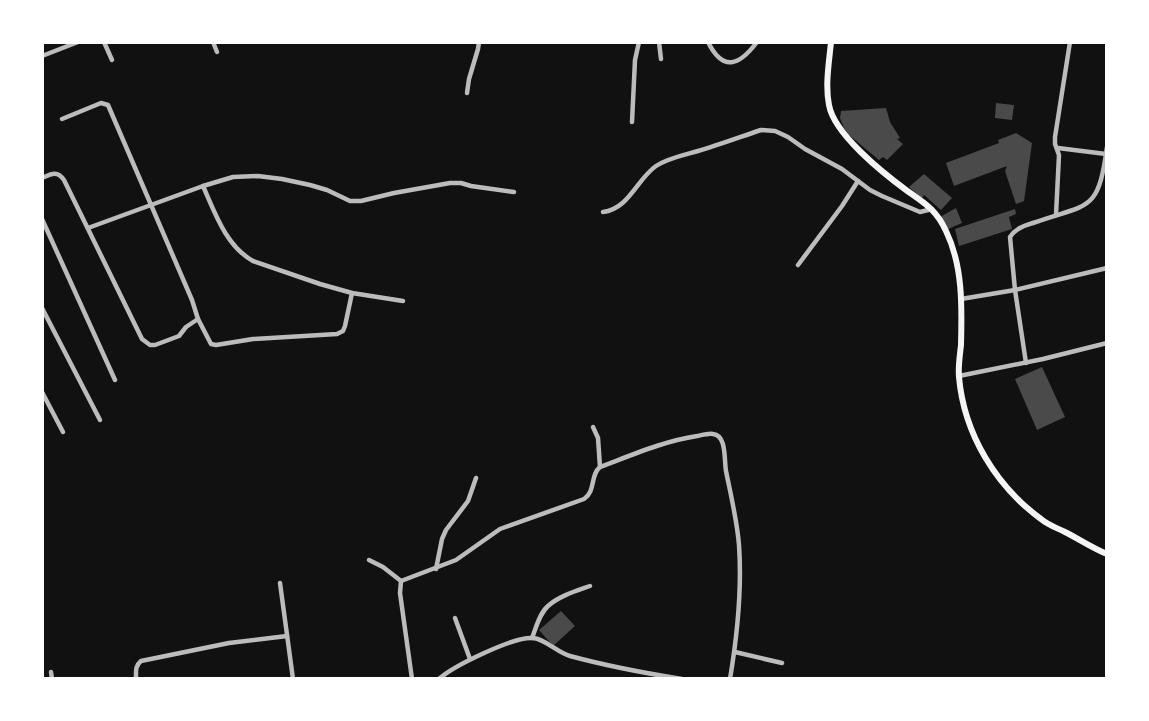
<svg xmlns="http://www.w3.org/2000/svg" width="1149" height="721" viewBox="0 0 1149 721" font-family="Lato,sans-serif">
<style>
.building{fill:#4a4a4a}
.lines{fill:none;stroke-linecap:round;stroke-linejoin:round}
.minor{stroke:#bcbcbc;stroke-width:4.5}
.secondary{stroke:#f5f5f5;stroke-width:6}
</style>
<rect width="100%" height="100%" fill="#111"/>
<g class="building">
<path d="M 996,103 L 1014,105 L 1012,120 L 995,118 Z"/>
<path d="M 886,108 L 890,122 L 900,138 L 897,139 L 903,144 L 887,160 L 883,157 L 879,160 L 849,135 L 844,128 L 840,118 L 841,111 Z"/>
<path d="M 1016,133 L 1032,143 L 1024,201 L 1016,204 L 1005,171 L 1007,166 L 954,186 L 946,163 L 999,143 L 998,140 Z"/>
<path d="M 924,174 L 952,198 L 941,210 L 924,195 L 922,198 L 909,187 Z"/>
<path d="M 956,208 L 962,223 L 946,230 L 940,217 Z"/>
<path d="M 1015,209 L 1016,214 L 1009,217 L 1012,229 L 959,246 L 955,229 Z"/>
<path d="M 1042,367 L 1065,417 L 1037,430 L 1015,379 Z"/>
<path d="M 561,611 L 575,626 L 553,646 L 539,630 Z"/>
</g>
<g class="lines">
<g class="minor">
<path d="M 104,42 L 112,60"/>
<path d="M 213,42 L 217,52"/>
<path d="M 659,42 L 661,59"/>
<path d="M 708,42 C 723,72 739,66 757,42"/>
<path d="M 42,56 L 78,42"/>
<path d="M 467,93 L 469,79 L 478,49 L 479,42"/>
<path d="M 62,119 L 101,103 L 108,105 L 192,300 L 198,319 L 211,344 L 216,345 L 253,339 L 337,334 L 343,331 L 345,326 L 352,293"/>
<path d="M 632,122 L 635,60 L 639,42"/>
<path d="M 1058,148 L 1106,154"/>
<path d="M 42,178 C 51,174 57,170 64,180 L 142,339 L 150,345 L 155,345 L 179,336 L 186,327 L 198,319"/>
<path d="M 203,186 L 233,177 L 258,176 L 282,179 L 310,185 L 327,190 L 350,201 L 361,201 L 394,193 L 450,183 L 461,183 L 471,186 L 514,192"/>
<path d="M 603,212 C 629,209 637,179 656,166 C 668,158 684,155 698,151 C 719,145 740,137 761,130 L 775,131 L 788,137 L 805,149 L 842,169 L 870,190 L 882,196 L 920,212 L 932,209"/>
<path d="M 1056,215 L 1059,155 L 1055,144 L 1055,137 L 1070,42"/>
<path d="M 42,219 L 115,380"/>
<path d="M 88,228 L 203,186 C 215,213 226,246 253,261 L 320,284 L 352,293 L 403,301"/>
<path d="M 798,265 L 842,206 L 858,181"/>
<path d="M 961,299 L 1015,290 L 1107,268"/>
<path d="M 42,308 L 100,420"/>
<path d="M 1026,363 L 1015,290 L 1010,237 C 1016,228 1024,226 1033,223 C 1090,203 1098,213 1107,147"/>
<path d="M 959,376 L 1043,359 L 1107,343"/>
<path d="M 42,392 L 63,432"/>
<path d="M 593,427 L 598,438 L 600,467"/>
<path d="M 369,560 L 383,567 L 401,581 L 400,593 L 412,679"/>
<path d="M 436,569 L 442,539 L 446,530 L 468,501 L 476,478"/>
<path d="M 401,581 L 456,560 L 500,529 L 584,499 C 596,491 590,475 600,467 C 632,455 664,441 697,436 C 702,435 709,433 713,434 C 727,435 724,461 726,471 C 731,496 737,520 739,545 C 742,588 737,637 730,679"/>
<path d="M 280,583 L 293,679"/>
<path d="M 455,618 L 470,659"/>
<path d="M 532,638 C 536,628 539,614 548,606 C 559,596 576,591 590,586"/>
<path d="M 735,652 L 782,663"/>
<path d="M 51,672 L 52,679"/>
<path d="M 136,679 C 136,671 135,666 141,661 L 229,643 L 287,636"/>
<path d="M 439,679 C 453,666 513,637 532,638 C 544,638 558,653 570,656 C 607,666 644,673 682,679"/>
</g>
<path class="secondary" d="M 831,42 C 829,63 825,85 829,105 C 834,134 883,173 906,190 C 924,203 936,209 946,231 C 963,266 962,307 961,345 C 960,355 958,366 959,377 C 964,434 996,486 1041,519 C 1048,525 1057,528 1065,532 C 1079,539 1092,548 1107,554"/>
</g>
<rect width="1149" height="721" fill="none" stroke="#ffffff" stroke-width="88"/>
</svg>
